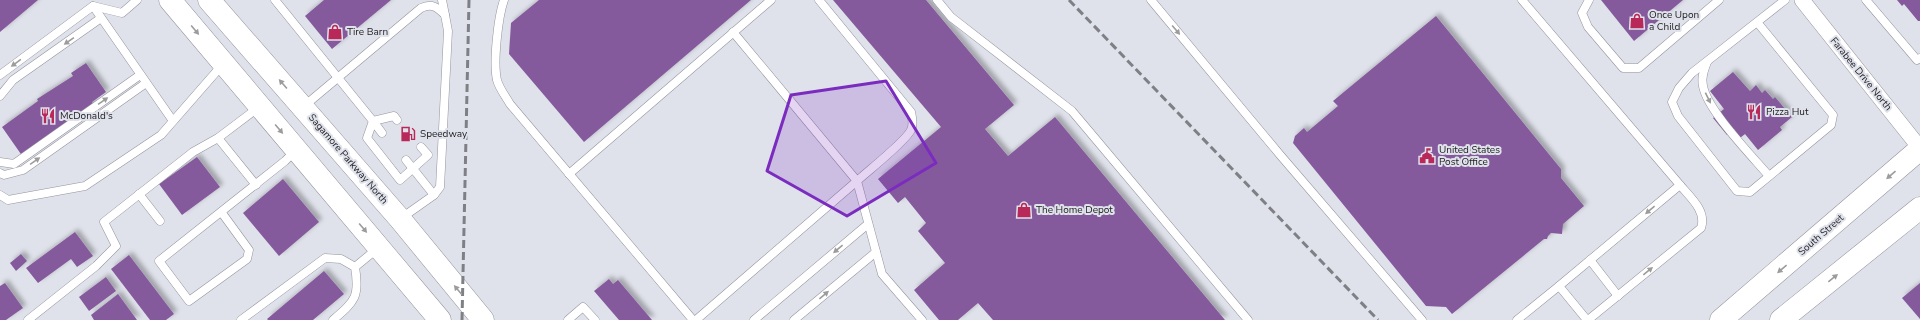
<svg xmlns="http://www.w3.org/2000/svg" width="1920" height="320" viewBox="0 0 1920 320" font-family="'Nunito Sans',sans-serif">
<style>
.building{fill:#855a9d;filter:url(#shadow)}
.lines{fill:none;stroke-linecap:round;stroke-linejoin:round}
.lane-casing{stroke:#93949d;stroke-width:9}
.street-casing{stroke:#93949d;stroke-width:16}
.primary-casing{stroke:#93949d;stroke-width:23}
.lane{stroke:#fff;stroke-width:8}
.street{stroke:#fff;stroke-width:15}
.primary{stroke:#fff;stroke-width:22}
.rail{stroke:#7f8086;stroke-width:3;stroke-dasharray:8 4;stroke-linecap:butt}
.oneway{fill:#9c9c9d}
.marked{fill:#7b2cbf;fill-opacity:0.2;stroke:#7b2cbf;stroke-width:3;stroke-linejoin:round}
.labels{text-anchor:middle;dominant-baseline:central;stroke-width:4;stroke-linejoin:round;paint-order:stroke}
.poi-label{font-size:10px;fill:#232326;stroke:#e0e2eb;text-anchor:start}
.street-label{font-size:10px;fill:#232326;stroke:#e0e2eb}
</style>
<defs>
<filter id="shadow"><feDropShadow dx="3.5" dy="-3.5" stdDeviation="2" flood-color="#0004"/></filter>
</defs>
<rect width="100%" height="100%" fill="#e0e2eb"/>
<g class="building">
<path d="M 0,0 L 38,0 L 0,32 Z"/>
<path d="M 324,0 L 391,0 L 332,49 L 305,16 Z"/>
<path d="M 539,0 L 751,0 L 584,142 L 509,54 L 511,23 Z"/>
<path d="M 833,0 L 926,0 L 1014,105 L 985,129 L 1008,156 L 1055,117 L 1225,320 L 993,320 L 978,303 L 958,320 L 939,320 L 914,290 L 945,263 L 918,231 L 926,223 L 905,197 L 898,203 L 878,179 L 941,127 Z"/>
<path d="M 1601,0 L 1683,0 L 1634,41 Z"/>
<path d="M 1897,0 L 1920,0 L 1920,21 L 1918,21 L 1904,4 L 1902,6 Z"/>
<path d="M 1436,16 L 1561,169 L 1561,178 L 1584,206 L 1563,224 L 1562,234 L 1551,233 L 1548,236 L 1547,239 L 1544,239 L 1452,314 L 1446,307 L 1426,306 L 1293,143 L 1295,136 L 1304,128 L 1307,132 L 1338,106 L 1333,101 Z"/>
<path d="M 86,63 L 106,92 L 92,102 L 94,105 L 23,157 L 2,127 L 38,101 L 37,99 L 73,76 L 71,73 Z"/>
<path d="M 1733,72 L 1750,91 L 1756,85 L 1762,93 L 1765,90 L 1773,99 L 1775,97 L 1792,117 L 1780,127 L 1782,130 L 1758,150 L 1745,134 L 1740,138 L 1734,129 L 1727,135 L 1713,118 L 1724,109 L 1710,91 Z"/>
<path d="M 197,157 L 220,187 L 182,215 L 159,184 Z"/>
<path d="M 283,179 L 319,222 L 279,256 L 243,213 Z"/>
<path d="M 75,232 L 93,256 L 77,267 L 71,259 L 38,283 L 26,268 Z"/>
<path d="M 21,254 L 27,261 L 16,271 L 10,263 Z"/>
<path d="M 129,255 L 174,314 L 166,320 L 150,320 L 111,269 Z"/>
<path d="M 324,271 L 344,294 L 313,320 L 268,320 L 267,319 Z"/>
<path d="M 106,277 L 116,291 L 89,311 L 79,297 Z"/>
<path d="M 609,279 L 613,284 L 618,280 L 652,320 L 619,320 L 594,291 Z"/>
<path d="M 5,283 L 23,308 L 6,320 L 0,320 L 0,286 Z"/>
<path d="M 1920,283 L 1920,319 L 1902,298 Z"/>
<path d="M 118,294 L 137,320 L 94,320 L 91,315 Z"/>
</g>
<g class="lines">
<g class="lane-casing">
<g id="lane">
<path d="M 275,0 L 373,121 L 394,116 L 397,120"/>
<path d="M 442,0 L 445,15"/>
<path d="M 504,0 C 498,17 493,62 497,80 C 499,88 506,97 510,104 L 693,320"/>
<path d="M 819,0 L 911,112 C 912,117 914,124 911,130 C 906,141 868,171 857,181 L 882,274 L 922,320"/>
<path d="M 937,0 L 951,17 L 1072,111 L 1248,320"/>
<path d="M 1151,0 L 1281,156 L 1422,320"/>
<path d="M 1522,0 L 1680,185 C 1690,197 1707,211 1701,228 L 1588,320"/>
<path d="M 1589,0 L 1582,13 L 1588,27 L 1623,68 L 1639,68 L 1719,0"/>
<path d="M 1866,0 L 1917,60 L 1920,58"/>
<path d="M 93,6 L 173,121"/>
<path d="M 1757,22 L 1833,115 L 1831,125 L 1750,192 L 1737,191 L 1678,116 L 1672,102 L 1679,88 L 1692,73 L 1785,0"/>
<path d="M 1707,62 C 1704,70 1701,78 1703,86 C 1707,110 1752,156 1769,176"/>
<path d="M 0,75 L 93,6 L 122,13 L 137,0"/>
<path d="M 0,96 L 13,80 L 101,18"/>
<path d="M 303,107 L 421,8 C 432,3 437,7 445,15 L 448,31 L 440,187 L 434,195 L 400,219"/>
<path d="M 382,133 L 373,121 L 367,138 L 400,180 L 428,155 L 421,147"/>
<path d="M 406,160 L 434,195"/>
<path d="M 0,162 L 14,164 L 140,75"/>
<path d="M 0,173 L 4,175 L 23,170 L 146,83"/>
<path d="M 569,174 L 771,0"/>
<path d="M 256,185 L 218,138 L 259,107"/>
<path d="M 139,194 L 160,221"/>
<path d="M 0,195 L 8,200 L 85,186 L 161,135 L 223,64"/>
<path d="M 222,213 L 249,250 L 247,259 L 189,301 L 159,261 L 285,161 L 296,150"/>
<path d="M 1590,260 L 1618,296"/>
<path d="M 355,267 L 378,248"/>
<path d="M 28,320 L 96,266 L 116,246 L 104,222 L 193,152 L 218,138"/>
<path d="M 241,320 L 325,258 L 341,259 L 355,267 C 360,297 355,301 333,320"/>
<path d="M 568,320 L 583,307 L 595,320"/>
<path d="M 696,320 L 857,181 L 733,32"/>
<path d="M 754,320 L 868,224"/>
<path d="M 794,320 L 876,252"/>
<path d="M 1517,320 L 1559,286"/>
<path d="M 1587,320 L 1559,286 L 1680,185"/>
</g>
</g>
<g class="street-casing">
<path id="street" d="M 1802,0 L 1920,148"/>
</g>
<g class="primary-casing">
<g id="primary">
<path d="M 170,0 L 440,320"/>
<path d="M 209,0 L 400,219 L 483,320"/>
<path d="M 1721,320 L 1920,149"/>
<path d="M 1781,320 L 1920,208"/>
</g>
</g>
<use href="#lane" class="lane"/>
<use href="#street" class="street"/>
<use href="#primary" class="primary"/>
<g class="rail">
<path d="M 1069,0 L 1378,320"/>
<path d="M 462,320 L 469,0"/>
</g>
</g>
<defs><path id="oneway-solid" d="M-6-.8H1V-3.2L6.5 0L1 3.2V.8H-6Z"/></defs>
<g class="oneway">
<use href="#oneway-solid" transform="translate(195 30) rotate(50)"/>
<use href="#oneway-solid" transform="translate(1176 30) rotate(50)"/>
<use href="#oneway-solid" transform="translate(69 41) rotate(145)"/>
<use href="#oneway-solid" transform="translate(16 63) rotate(144)"/>
<use href="#oneway-solid" transform="translate(283 84) rotate(-131)"/>
<use href="#oneway-solid" transform="translate(1708 98) rotate(64)"/>
<use href="#oneway-solid" transform="translate(103 101) rotate(-35)"/>
<use href="#oneway-solid" transform="translate(279 129) rotate(50)"/>
<use href="#oneway-solid" transform="translate(35 161) rotate(-35)"/>
<use href="#oneway-solid" transform="translate(1891 175) rotate(139)"/>
<use href="#oneway-solid" transform="translate(1650 210) rotate(140)"/>
<use href="#oneway-solid" transform="translate(363 228) rotate(50)"/>
<use href="#oneway-solid" transform="translate(838 249) rotate(140)"/>
<use href="#oneway-solid" transform="translate(1782 269) rotate(140)"/>
<use href="#oneway-solid" transform="translate(1648 271) rotate(-39)"/>
<use href="#oneway-solid" transform="translate(1833 278) rotate(-39)"/>
<use href="#oneway-solid" transform="translate(458 290) rotate(-130)"/>
<use href="#oneway-solid" transform="translate(824 295) rotate(-40)"/>
</g>
<path class="marked" d="M 886,81 L 936,163 L 847,216 L 767,171 L 791,95 Z"/>
<defs>
<g id="shop-bare" transform="scale(1.2)"><path d="M-5-2.5h2.3a2.7 3.5 0 0 1 5.4 0H5L5.5 6h-11ZM-1.5-2.5h3a1.5 2.3 0 0 0-3 0Z" fill="#b82959" stroke="#e0e2eb" stroke-width="2.5" paint-order="stroke"/></g>
<g id="restaurant-bare" transform="scale(1.2)"><path d="M-5-6h1v4h1v-4h1v4h1v-4h1v5L-1.5 .5V6h-2V.5L-5-1ZM5-6V6H3V1.5H1.5Q1.5-4 5-6Z" fill="#b82959" stroke="#e0e2eb" stroke-width="2.5" paint-order="stroke"/></g>
<g id="fuel-bare" transform="scale(1.2)"><path d="M-5.5-6h7V0h2V4h1.3V-2.5L3-4.5l.8-.8L6-3V5H2.5V1h-1V6h-7ZM-4.2-4.7v3.2H.2V-4.7Z" fill="#b82959" stroke="#e0e2eb" stroke-width="2.5" paint-order="stroke"/></g>
<g id="civic-bare" transform="scale(1.2)"><path d="M-.6-6.5H3V-4.5H.6V-3L4-1V1h2V6H-6V1h2V-1L-.6-3ZM-1.2 2.5V6h2.4V2.5Z" fill="#b82959" stroke="#e0e2eb" stroke-width="2.5" paint-order="stroke"/></g>
</defs>
<g fill-rule="evenodd">
<use href="#shop-bare" x="1637" y="21"/>
<use href="#shop-bare" x="335" y="32"/>
<use href="#restaurant-bare" x="1754" y="112"/>
<use href="#restaurant-bare" x="48" y="116"/>
<use href="#fuel-bare" x="408" y="134"/>
<use href="#civic-bare" x="1427" y="156"/>
<use href="#shop-bare" x="1024" y="210"/>
</g>
<g class="labels">
<g class="poi-label">
<text x="1649" y="15">Once Upon<tspan x="1649" dy="12">a Child</tspan></text>
<text x="347" y="32">Tire Barn</text>
<text x="1766" y="112">Pizza Hut</text>
<text x="60" y="116">McDonald's</text>
<text x="420" y="134">Speedway</text>
<text x="1439" y="150">United States<tspan x="1439" dy="12">Post Office</tspan></text>
<text x="1036" y="210">The Home Depot</text>
</g>
<g class="street-label">
<text transform="translate(1861 74) rotate(51)">Farabee Drive North</text>
<text transform="translate(348 159) rotate(49)">Sagamore Parkway North</text>
<text transform="translate(1821 235) rotate(-41)">South Street</text>
</g>
</g>
</svg>
